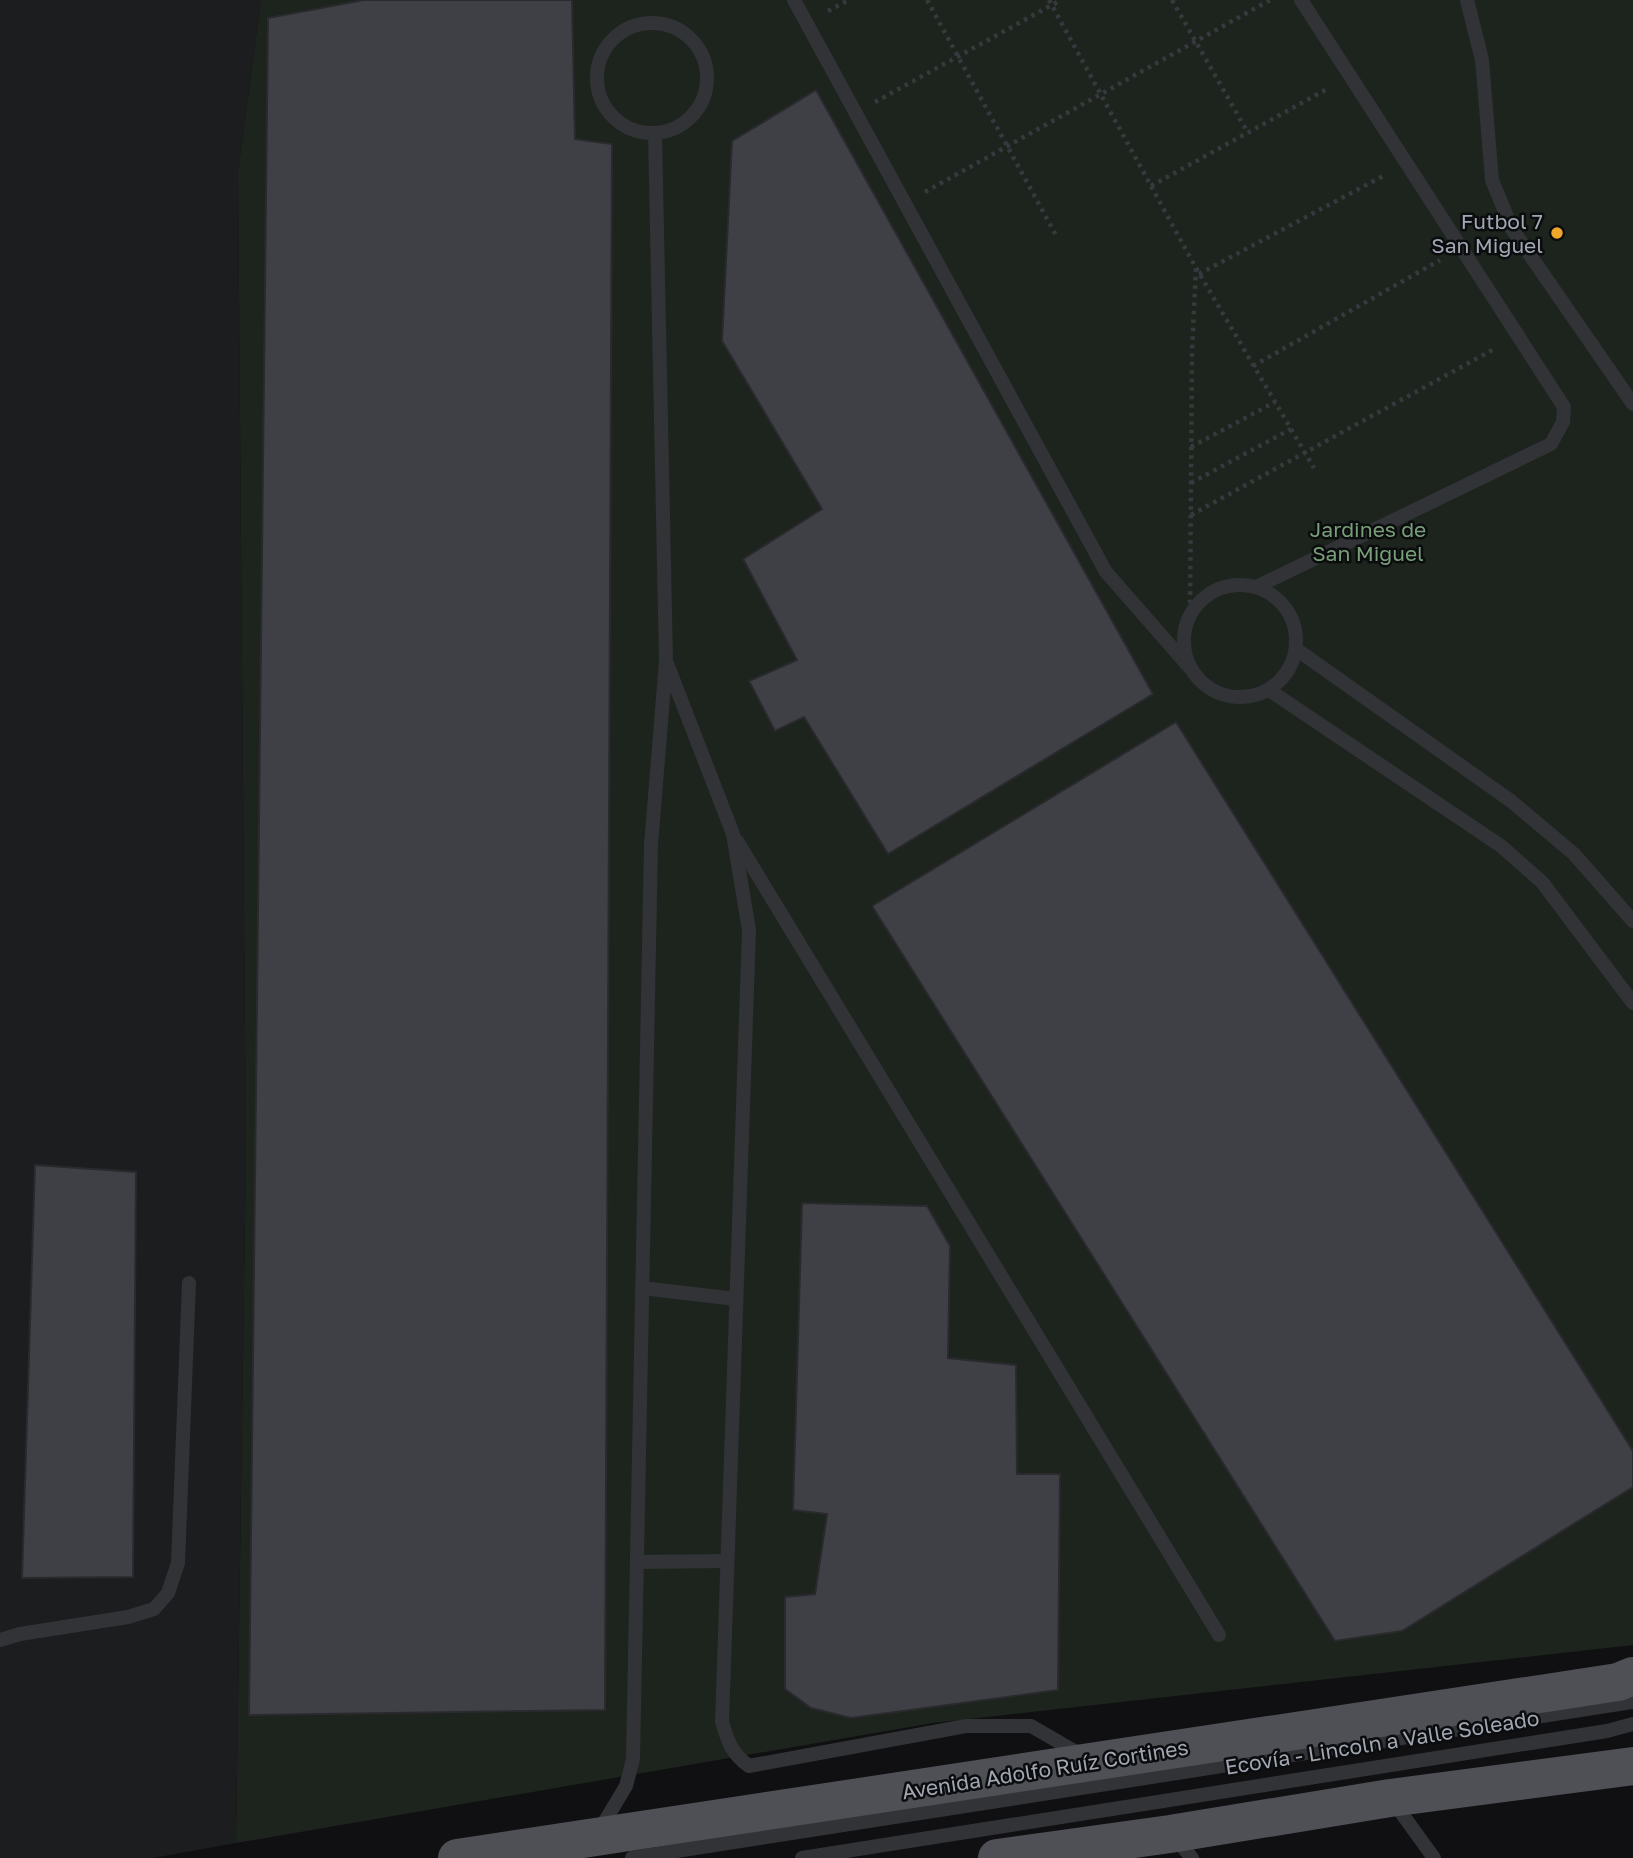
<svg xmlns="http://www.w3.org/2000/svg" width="1633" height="1858" viewBox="0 0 1633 1858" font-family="'Golos Text',sans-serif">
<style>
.built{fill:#1c1d1f}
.green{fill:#1d241d}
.building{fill:#3f4045;stroke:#2a2a2e;stroke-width:2}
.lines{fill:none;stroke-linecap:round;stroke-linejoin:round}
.path{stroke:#38393e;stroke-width:4.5;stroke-dasharray:3.5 5;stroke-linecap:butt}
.service{stroke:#313337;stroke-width:14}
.primary{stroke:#4e5056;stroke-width:38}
.poi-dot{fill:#efa72b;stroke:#0b0c0d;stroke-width:2.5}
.labels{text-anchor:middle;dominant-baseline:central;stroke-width:5;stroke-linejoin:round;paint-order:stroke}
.poi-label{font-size:21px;fill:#a2a7b3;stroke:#0b0c0d;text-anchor:end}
.park-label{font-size:21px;fill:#799e7a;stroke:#0b0c0d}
.street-label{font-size:21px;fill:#a2a7b3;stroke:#0b0c0d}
</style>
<rect width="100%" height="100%" fill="#101012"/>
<path class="built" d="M 0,0 L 261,0 L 238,171 L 246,1150 L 236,1843 L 153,1858 L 0,1858 Z"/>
<path class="green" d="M 261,0 L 1633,0 L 1633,1645 L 933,1723 L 236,1843 L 246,1150 L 238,171 Z"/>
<g class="building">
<path d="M 364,0 L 572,0 L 575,139 L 612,144 L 605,1710 L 249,1715 L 268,18 Z"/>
<path d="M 816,90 L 1153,694 L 888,854 L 804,717 L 775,731 L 749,681 L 797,660 L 743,559 L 822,509 L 722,341 L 732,141 Z"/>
<path d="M 1176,722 L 1633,1451 L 1633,1487 L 1402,1631 L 1335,1641 L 872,906 Z"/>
<path d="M 35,1165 L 136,1172 L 133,1577 L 22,1578 Z"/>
<path d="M 802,1203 L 927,1206 L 950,1246 L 948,1358 L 1016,1365 L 1017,1474 L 1060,1474 L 1058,1690 L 851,1718 L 811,1708 L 785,1689 L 785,1597 L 815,1594 L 827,1514 L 793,1510 Z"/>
</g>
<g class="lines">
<g class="path">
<path d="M 927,0 L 1057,237"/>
<path d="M 1049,0 L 1196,268 L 1192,351 L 1190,613"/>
<path d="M 1172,0 L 1248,133"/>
<path d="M 828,11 L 849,0"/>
<path d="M 875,102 L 1061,0"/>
<path d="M 1151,186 L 1327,89"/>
<path d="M 925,192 L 1270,0"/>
<path d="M 1196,268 L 1314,468"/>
<path d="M 1199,274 L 1385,175"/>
<path d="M 1253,366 L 1440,260"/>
<path d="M 1191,447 L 1275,402"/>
<path d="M 1191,483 L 1291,429"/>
<path d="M 1191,515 L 1496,348"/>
</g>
<g class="service">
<path d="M 794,0 L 1106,572 L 1190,668"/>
<path d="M 1467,0 L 1482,60 L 1492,180 L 1512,229 L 1633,404"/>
<circle cx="652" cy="78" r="55"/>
<path d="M 655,134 L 666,661"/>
<circle cx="1240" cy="641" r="56"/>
<path d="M 1256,587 L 1551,444 L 1563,422 L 1564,407 L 1301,0"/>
<path d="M 1296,649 L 1511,801 L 1574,854 L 1633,921"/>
<path d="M 1269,690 L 1501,846 L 1542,882 L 1633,1003"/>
<path d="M 737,841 L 1219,1635"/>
<path d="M 642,1288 L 736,1299"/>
<path d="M 637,1562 L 727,1561"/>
<path d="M 0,1640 L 20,1634 L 128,1617 L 154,1609 L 168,1593 L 178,1563 L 189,1283"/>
<path d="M 1392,1800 L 1434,1858"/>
<path d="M 599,1831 L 626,1786 L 633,1759 L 651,845 L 666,661 L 733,834 L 749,930 L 722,1722 C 728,1742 732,1754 749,1766 L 966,1726 L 1031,1726 L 1083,1756"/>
<path d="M 1174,1837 L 1192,1858"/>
<path d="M 632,1858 L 1633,1702"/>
<path d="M 802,1858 L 1607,1731 L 1633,1724"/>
</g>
<g class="primary">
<path d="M 457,1858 L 1553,1692 L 1618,1682 L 1633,1676"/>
<path d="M 997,1858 L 1170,1834 L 1390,1798 L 1633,1766"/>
</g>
</g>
<circle class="poi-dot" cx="1557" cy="233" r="7"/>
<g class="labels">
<g class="poi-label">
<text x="1543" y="221">Futbol 7<tspan x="1543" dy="24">San Miguel</tspan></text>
</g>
<g class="park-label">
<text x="1368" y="529">Jardines de<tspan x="1368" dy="24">San Miguel</tspan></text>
</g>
<g class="street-label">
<text transform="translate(1382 1742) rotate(-9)">Ecovía - Lincoln a Valle Soleado</text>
<text transform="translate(1045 1769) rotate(-9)">Avenida Adolfo Ruíz Cortines</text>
</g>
</g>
</svg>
